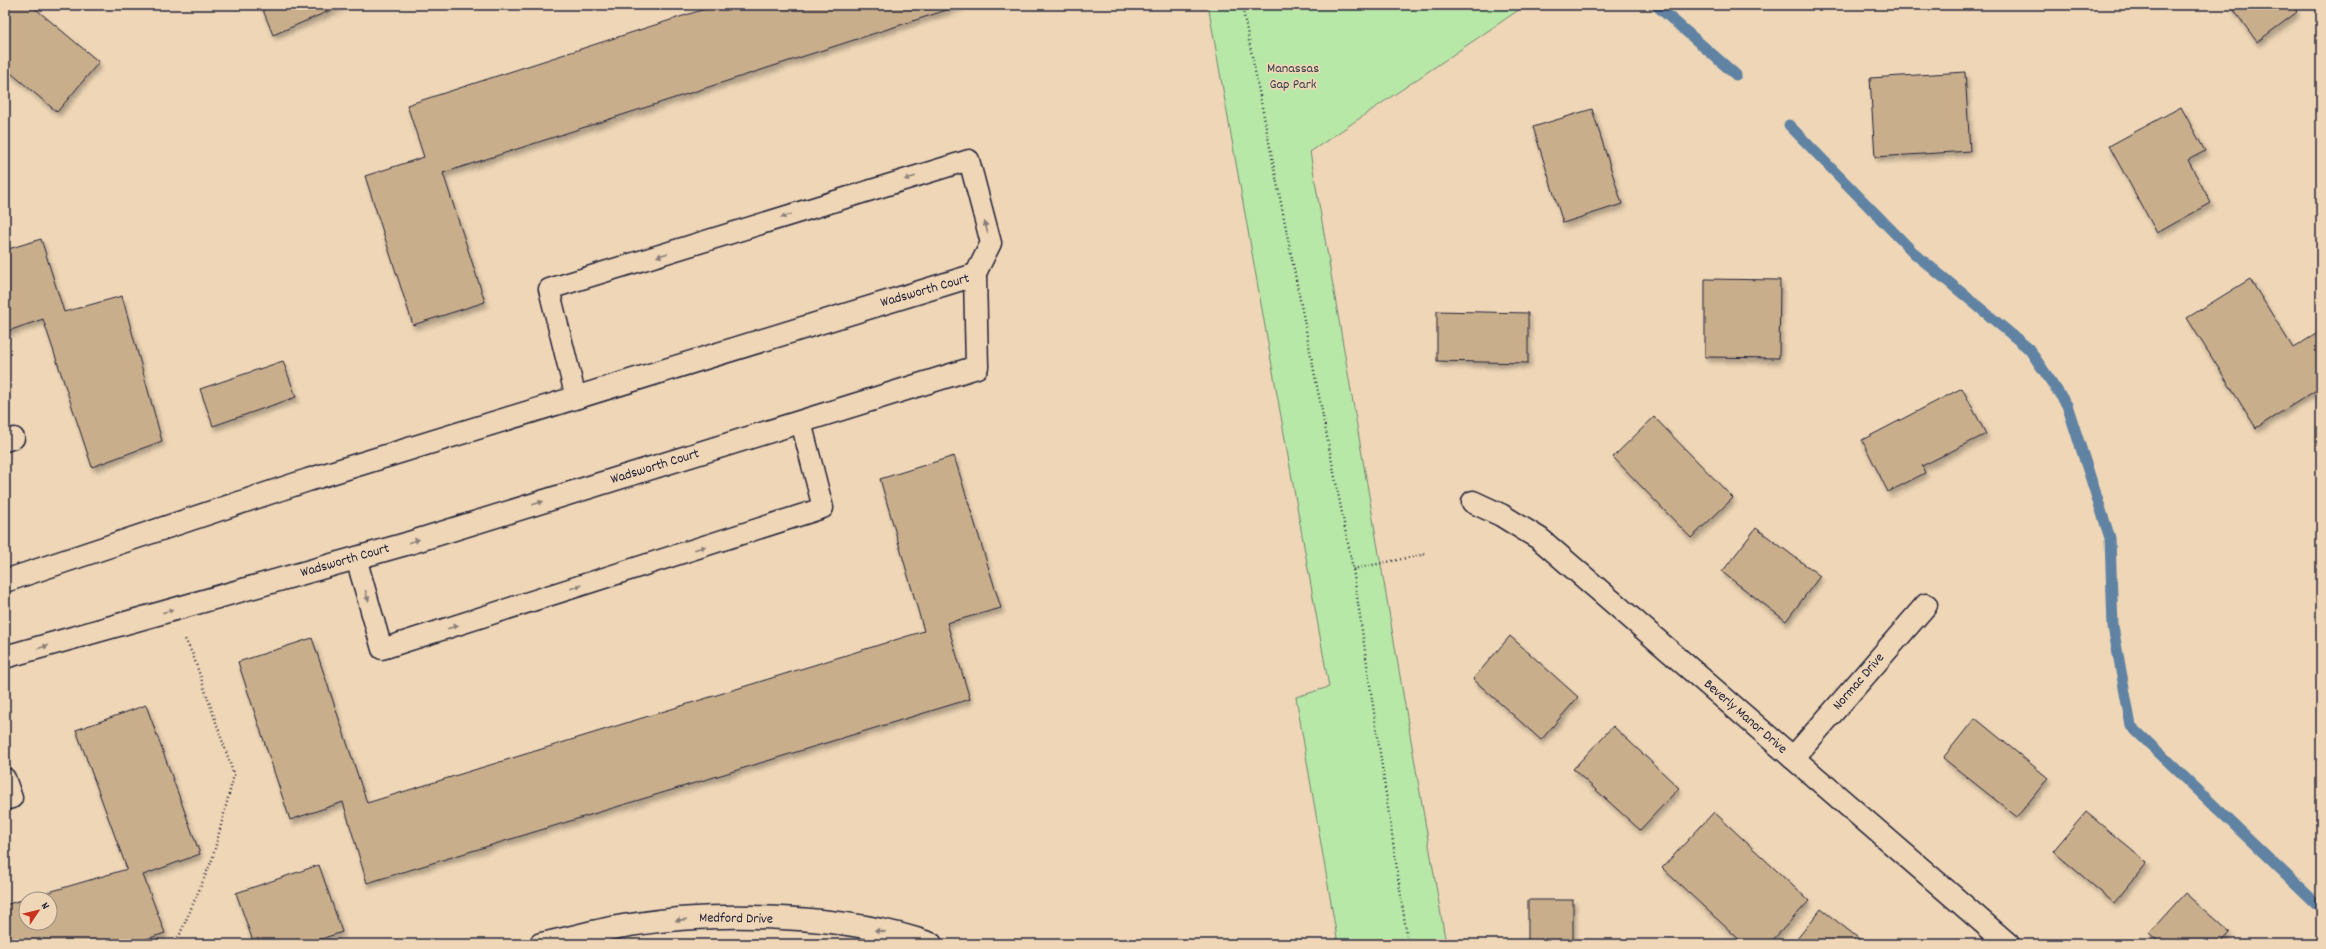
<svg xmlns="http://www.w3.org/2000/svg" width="2326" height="949" viewBox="0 0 2326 949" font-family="Dekko,sans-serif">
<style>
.green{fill:#b8e8a7;stroke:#6d8571}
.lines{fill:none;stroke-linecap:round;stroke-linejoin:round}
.stream{stroke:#6083a3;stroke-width:11}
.building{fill:#c9ae8c;stroke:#22223b;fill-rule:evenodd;filter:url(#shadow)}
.service-casing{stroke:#22223b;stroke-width:23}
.minor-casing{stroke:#22223b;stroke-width:25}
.tertiary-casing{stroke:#22223b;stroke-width:25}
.path{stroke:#22223b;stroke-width:2.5;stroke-dasharray:1 3;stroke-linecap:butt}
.service{stroke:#eed6b6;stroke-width:20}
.minor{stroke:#eed6b6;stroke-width:22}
.tertiary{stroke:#eed6b6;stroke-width:22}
.oneway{fill:#887c78}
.labels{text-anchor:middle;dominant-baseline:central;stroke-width:3.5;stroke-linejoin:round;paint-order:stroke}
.park-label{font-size:14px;fill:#38404b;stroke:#eed6b6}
.street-label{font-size:14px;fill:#22223b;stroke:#eed6b6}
</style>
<defs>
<filter id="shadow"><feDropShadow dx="2.5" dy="4.5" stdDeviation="2" flood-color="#0004"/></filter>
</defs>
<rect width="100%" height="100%" fill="#eed6b6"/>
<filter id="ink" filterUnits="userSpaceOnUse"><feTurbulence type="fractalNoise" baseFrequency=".025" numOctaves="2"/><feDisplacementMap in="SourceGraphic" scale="8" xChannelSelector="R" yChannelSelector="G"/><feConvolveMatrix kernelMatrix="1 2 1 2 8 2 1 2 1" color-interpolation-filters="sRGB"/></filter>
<g filter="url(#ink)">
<path class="green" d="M 1208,5 L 1526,5 L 1310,152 L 1446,944 L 1338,944 L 1296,697 L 1329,687 Z"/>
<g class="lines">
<g class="stream">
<path d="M 1656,5 L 1736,75"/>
<path d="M 1789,125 L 1914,253 L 2029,349 L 2067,405 L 2110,538 L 2113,627 L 2131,726 L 2321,908"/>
</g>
</g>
<g class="building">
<path d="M 7,5 L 31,5 L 99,62 L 57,112 L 5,68 Z"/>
<path d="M 261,5 L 343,5 L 273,35 Z"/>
<path d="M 717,5 L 962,5 L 443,173 L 485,302 L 413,325 L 365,176 L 424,157 L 407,105 Z"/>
<path d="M 2230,5 L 2292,5 L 2297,12 L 2257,42 Z"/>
<path d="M 1965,72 L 1970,151 L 1875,157 L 1870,78 Z"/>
<path d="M 2181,107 L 2205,151 L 2188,160 L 2211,203 L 2157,233 L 2109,146 Z"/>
<path d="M 1592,109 L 1622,204 L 1563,223 L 1533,127 Z"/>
<path d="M 41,239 L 64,312 L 122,296 L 162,441 L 92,467 L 43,319 L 5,332 L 5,250 Z"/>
<path d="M 1705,279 L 1780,280 L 1779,358 L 1705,357 Z"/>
<path d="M 2250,279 L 2293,348 L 2321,331 L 2321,387 L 2256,428 L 2187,318 Z"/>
<path d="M 1437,311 L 1528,313 L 1528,363 L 1437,361 Z"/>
<path d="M 283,361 L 296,397 L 213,426 L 200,389 Z"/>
<path d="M 1962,388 L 1986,434 L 1922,466 L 1925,473 L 1888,492 L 1862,440 Z"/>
<path d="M 1654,417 L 1733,498 L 1691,538 L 1613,457 Z"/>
<path d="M 954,456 L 1001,608 L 947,623 L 970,699 L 367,883 L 343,802 L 290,820 L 238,662 L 312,638 L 367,803 L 924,631 L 880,479 Z"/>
<path d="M 1756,528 L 1820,576 L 1786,621 L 1722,572 Z"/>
<path d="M 1510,636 L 1578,697 L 1541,740 L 1473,679 Z"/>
<path d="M 146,705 L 200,854 L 143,875 L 165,933 L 131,944 L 5,944 L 5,905 L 127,869 L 76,730 ZM 26,899 L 50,899 L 50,923 L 26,923 Z"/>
<path d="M 1975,718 L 2048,778 L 2017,817 L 1943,758 Z"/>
<path d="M 1613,726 L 1679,788 L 1640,830 L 1573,769 Z"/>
<path d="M 1714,812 L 1809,901 L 1769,944 L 1744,944 L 1662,868 Z"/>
<path d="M 2086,812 L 2147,863 L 2114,903 L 2053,851 Z"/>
<path d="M 319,865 L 342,932 L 306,944 L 254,944 L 236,893 Z"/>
<path d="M 2185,893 L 2230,933 L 2220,944 L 2161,944 L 2149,933 Z"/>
<rect x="1528" y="900" width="45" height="44"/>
<path d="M 1821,909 L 1866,944 L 1793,944 Z"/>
</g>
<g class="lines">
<g class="service-casing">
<g id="service">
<path d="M 576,398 L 549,289 L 969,160 L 991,243 L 975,275"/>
<path d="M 5,441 L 14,438"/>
<path d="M 356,558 L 382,649 L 823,508 L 801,422"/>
<path d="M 5,778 L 12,798 L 5,800"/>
</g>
</g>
<g class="minor-casing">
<g id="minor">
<path d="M 1473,502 L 1501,515 L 1540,539 L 2008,944"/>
<path d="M 5,581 L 308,480 L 975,275 L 977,367 L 406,544 L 5,657"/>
<path d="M 1793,758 L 1926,605"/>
</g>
</g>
<g class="tertiary-casing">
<path id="tertiary" d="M 541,944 C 571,938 601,929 630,925 C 717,911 848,914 931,944"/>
</g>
<g class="path">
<path d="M 1242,5 L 1353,569 L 1408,944"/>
<path d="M 1353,569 L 1426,554"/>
<path d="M 173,944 L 180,934 L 212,860 L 234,775 L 193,655 L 184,637"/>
</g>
<use href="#service" class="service"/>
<use href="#minor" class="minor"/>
<use href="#tertiary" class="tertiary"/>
</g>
<defs><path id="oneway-solid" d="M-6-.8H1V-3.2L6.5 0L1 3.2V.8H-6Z"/></defs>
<g class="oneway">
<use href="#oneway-solid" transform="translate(910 178) rotate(163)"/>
<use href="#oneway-solid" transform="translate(786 216) rotate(163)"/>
<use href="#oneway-solid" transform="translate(986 227) rotate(-105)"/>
<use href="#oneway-solid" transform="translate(662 255) rotate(163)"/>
<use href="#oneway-solid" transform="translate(538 503) rotate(-17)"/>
<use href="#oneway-solid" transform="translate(414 541) rotate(-17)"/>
<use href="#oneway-solid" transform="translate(700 548) rotate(-18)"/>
<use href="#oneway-solid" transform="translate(576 587) rotate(-18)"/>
<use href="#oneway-solid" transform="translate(367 596) rotate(74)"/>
<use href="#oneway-solid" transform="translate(168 611) rotate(-16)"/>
<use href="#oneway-solid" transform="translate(453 627) rotate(-18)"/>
<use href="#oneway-solid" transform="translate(43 647) rotate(-16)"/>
<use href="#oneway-solid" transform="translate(681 920) rotate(174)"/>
<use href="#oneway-solid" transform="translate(880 931) rotate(-171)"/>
</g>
</g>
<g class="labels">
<g class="park-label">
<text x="1293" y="69">Manassas<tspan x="1293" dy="16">Gap Park</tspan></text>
</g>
<g class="street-label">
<text transform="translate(925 291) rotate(-16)">Wadsworth Court</text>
<text transform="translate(655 467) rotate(-17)">Wadsworth Court</text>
<text transform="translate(345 561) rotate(-16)">Wadsworth Court</text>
<text transform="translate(1859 682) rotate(-49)">Normac Drive</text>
<text transform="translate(1745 717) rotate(41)">Beverly Manor Drive</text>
<text transform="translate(736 919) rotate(1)">Medford Drive</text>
</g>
</g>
<rect width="2326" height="949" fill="none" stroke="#eed6b6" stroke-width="20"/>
<rect x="10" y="10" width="2306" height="929" fill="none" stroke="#22223b" stroke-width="1.5" filter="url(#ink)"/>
<g transform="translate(38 911) rotate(55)"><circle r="19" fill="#eed6b6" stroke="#9c8e85"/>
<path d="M0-3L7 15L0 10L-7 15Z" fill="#c8321e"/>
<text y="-6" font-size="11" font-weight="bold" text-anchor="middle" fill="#22223b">N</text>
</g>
</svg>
